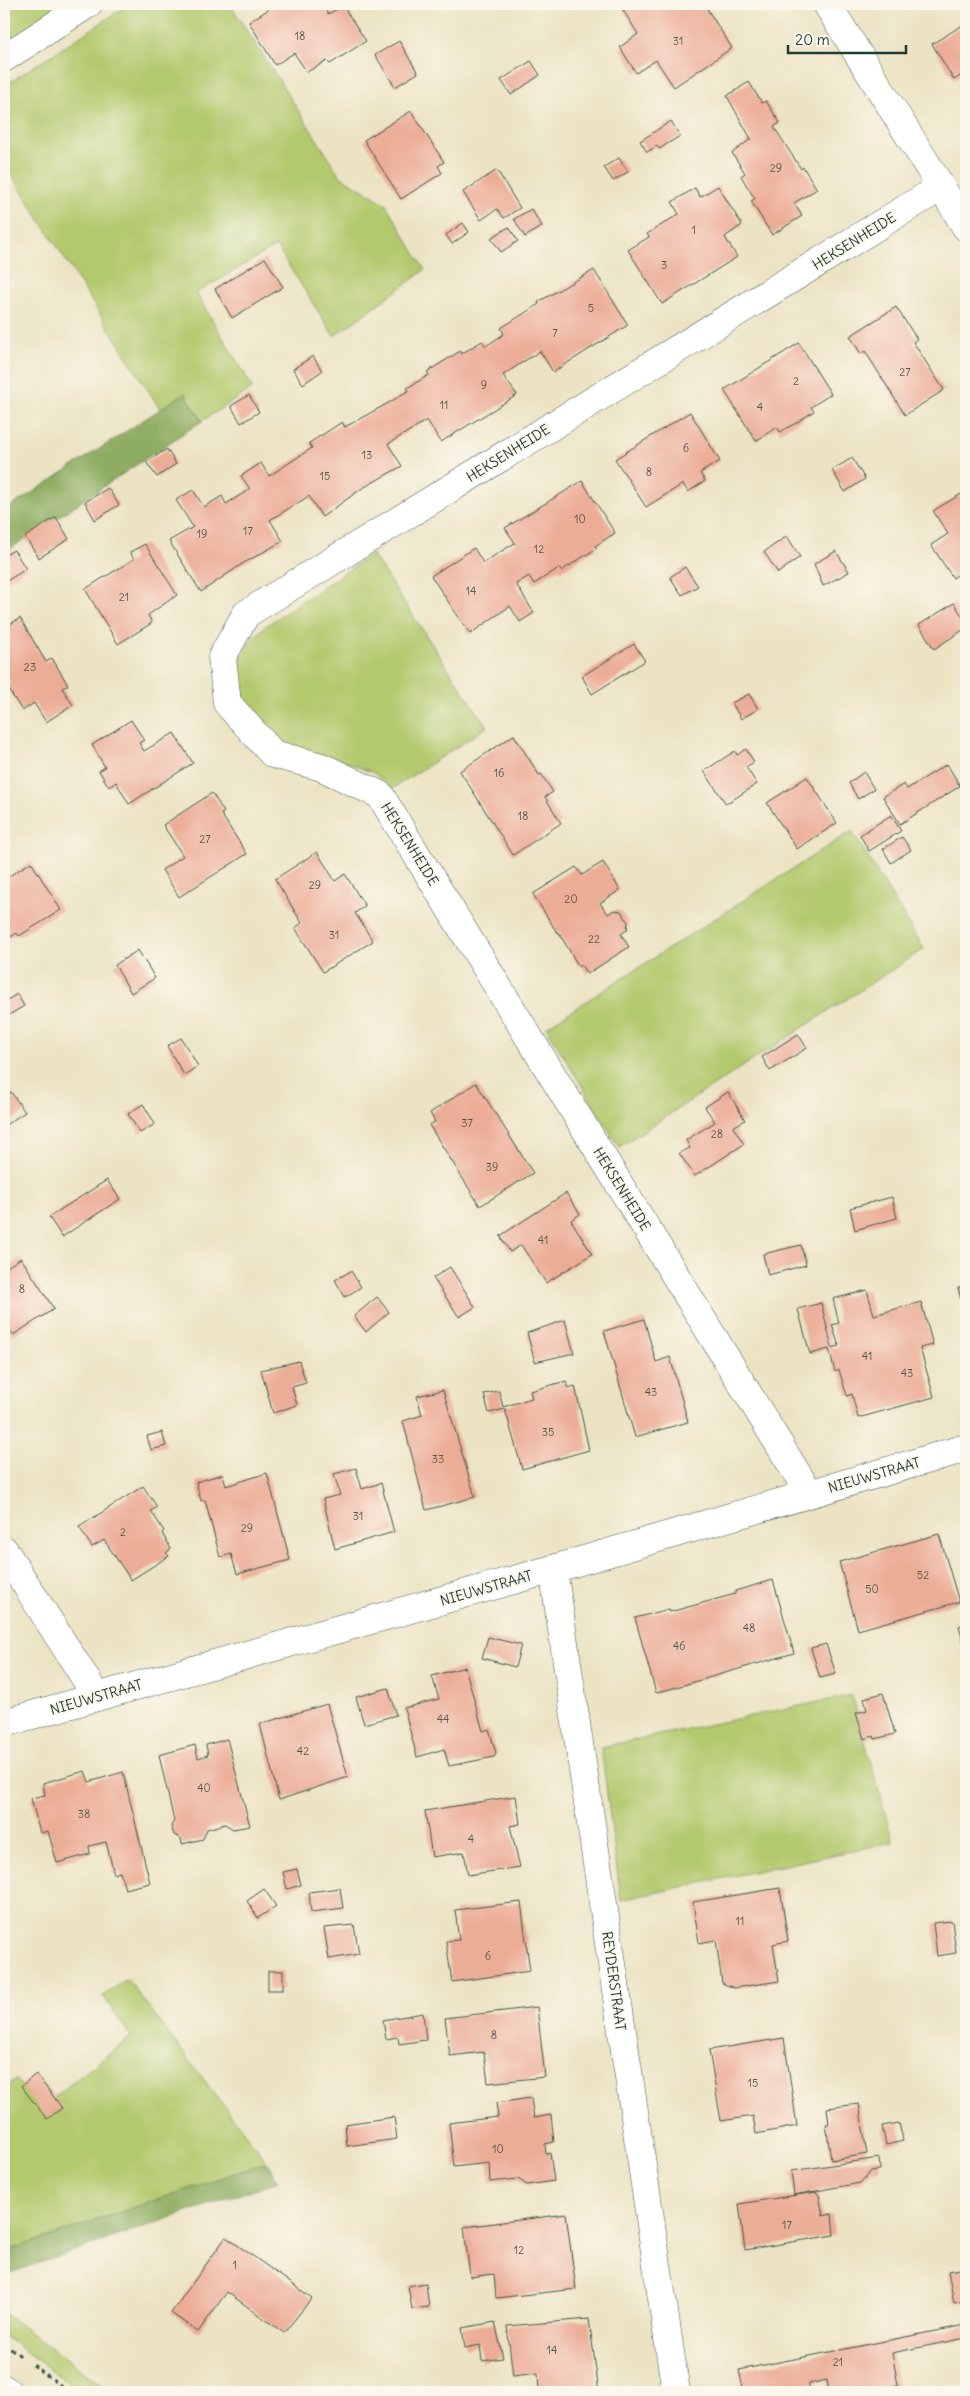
<svg xmlns="http://www.w3.org/2000/svg" width="970" height="2396" viewBox="0 0 970 2396" font-family="Delius,sans-serif">
<style>
.green{fill:#b3c96d;stroke:#698350}
.forest{fill:#8ead60;stroke:#56754a}
.building{fill:#ecad97}
.lines{fill:none;stroke-linecap:round;stroke-linejoin:round}
.minor-casing{stroke:#3e5649;stroke-width:29}
.path{stroke:#3e5649;stroke-width:3;stroke-dasharray:4 4;stroke-linecap:butt}
.minor{stroke:#fff;stroke-width:28}
.labels{text-anchor:middle;dominant-baseline:central;stroke-width:4;stroke-linejoin:round;paint-order:stroke}
.number-label{font-size:11px;fill:#52594d}
.street-label{font-size:14px;fill:#1f3d34;stroke:#fbf7ec}
</style>
<rect width="100%" height="100%" fill="#fbf7ec"/>
<filter id="ink" filterUnits="userSpaceOnUse"><feTurbulence type="fractalNoise" baseFrequency=".02" numOctaves="2"/><feDisplacementMap in="SourceGraphic" scale="10" xChannelSelector="R" yChannelSelector="G"/><feConvolveMatrix kernelMatrix="1 2 1 2 8 2 1 2 1" color-interpolation-filters="sRGB"/></filter>
<filter id="wash" filterUnits="userSpaceOnUse"><feTurbulence type="fractalNoise" baseFrequency=".0096" numOctaves="4" result="noise"/><feDisplacementMap in="SourceGraphic" scale="20" xChannelSelector="R" yChannelSelector="G"/><feGaussianBlur stdDeviation="1.12" result="paint"/><feColorMatrix in="noise" values="0 0 0 0 0 0 0 0 0 0 0 0 0 0 0 0 0 1.4 0 .05"/><feComposite in="paint" operator="in"/></filter>
<g filter="url(#wash)">
<rect width="100%" height="100%" fill="#ece3c3"/>
<g class="green">
<path d="M 4,4 L 67,4 L 4,44 Z"/>
<path d="M 130,4 L 230,4 L 341,177 L 385,203 L 425,270 L 334,336 L 276,246 L 196,293 L 253,388 L 202,421 L 185,393 L 160,409 L 4,163 L 4,86 Z"/>
<path d="M 372,554 L 487,727 L 392,789 L 374,773 L 343,761 L 285,748 L 240,700 L 238,676 L 239,660 L 251,640 L 267,625 Z"/>
<path d="M 852,831 L 924,949 L 619,1147 L 546,1027 Z"/>
<path d="M 852,1695 L 893,1842 L 621,1900 L 601,1747 Z"/>
<path d="M 127,1979 L 267,2162 L 4,2252 L 4,2159 L 6,2158 L 4,2155 L 4,2089 L 16,2079 L 40,2108 L 131,2037 L 103,1996 Z"/>
<path d="M 4,2313 L 111,2392 L 81,2392 L 4,2336 Z"/>
</g>
<g class="forest">
<path d="M 185,393 L 202,421 L 4,553 L 4,511 Z"/>
<path d="M 267,2162 L 278,2181 L 4,2275 L 4,2252 Z"/>
</g>
<g id="blocks">
<g class="building">
<path d="M 265,4 L 321,4 L 328,14 L 343,6 L 366,41 L 330,64 L 327,61 L 307,72 L 294,53 L 275,65 L 249,22 L 269,9 Z"/>
<path d="M 621,4 L 704,4 L 732,48 L 674,87 L 656,60 L 636,73 L 620,47 L 638,34 L 620,5 Z"/>
<path d="M 966,23 L 966,80 L 963,74 L 954,80 L 932,44 Z"/>
<path d="M 399,41 L 418,73 L 395,87 L 375,55 Z"/>
<path d="M 531,61 L 540,75 L 511,95 L 501,80 Z"/>
<path d="M 749,82 L 762,103 L 766,101 L 780,123 L 774,127 L 801,169 L 803,167 L 817,189 L 794,203 L 802,216 L 772,235 L 751,201 L 755,199 L 741,176 L 745,173 L 732,153 L 751,139 L 727,96 Z"/>
<path d="M 411,111 L 444,162 L 438,166 L 442,173 L 401,199 L 364,140 Z"/>
<path d="M 671,121 L 680,136 L 659,149 L 657,146 L 647,152 L 640,141 Z"/>
<path d="M 619,158 L 628,172 L 613,181 L 604,167 Z"/>
<path d="M 497,170 L 520,208 L 504,218 L 497,209 L 481,220 L 463,192 Z"/>
<path d="M 718,186 L 742,225 L 725,237 L 737,257 L 662,304 L 628,250 L 649,237 L 647,234 L 679,214 L 672,202 L 695,188 L 700,197 Z"/>
<path d="M 531,209 L 542,226 L 525,237 L 514,219 Z"/>
<path d="M 463,223 L 469,232 L 452,244 L 446,235 Z"/>
<path d="M 509,227 L 518,241 L 501,252 L 491,238 Z"/>
<path d="M 265,258 L 283,287 L 232,318 L 215,289 Z"/>
<path d="M 594,270 L 628,325 L 553,372 L 540,351 L 503,375 L 517,395 L 441,442 L 427,420 L 388,444 L 402,466 L 361,489 L 322,517 L 309,496 L 270,520 L 283,541 L 242,564 L 201,592 L 169,541 L 193,527 L 176,500 L 193,490 L 204,507 L 222,496 L 226,504 L 250,489 L 241,476 L 261,463 L 269,476 L 312,448 L 309,443 L 325,433 L 342,422 L 345,427 L 390,402 L 409,390 L 407,388 L 429,375 L 427,372 L 460,351 L 461,354 L 482,341 L 486,346 L 504,334 L 501,328 L 539,304 L 538,302 Z"/>
<path d="M 896,307 L 917,339 L 913,342 L 944,390 L 905,415 L 865,351 L 861,354 L 850,336 Z"/>
<path d="M 799,343 L 831,394 L 811,407 L 814,411 L 796,423 L 780,432 L 777,427 L 756,441 L 724,390 Z"/>
<path d="M 313,356 L 322,371 L 303,384 L 293,369 Z"/>
<path d="M 249,395 L 259,412 L 241,423 L 231,406 Z"/>
<path d="M 690,412 L 720,461 L 700,473 L 705,481 L 688,492 L 683,484 L 646,507 L 615,459 Z"/>
<path d="M 167,449 L 176,464 L 157,477 L 146,462 Z"/>
<path d="M 852,458 L 865,479 L 845,492 L 832,470 Z"/>
<path d="M 582,481 L 615,533 L 595,546 L 597,548 L 561,571 L 559,568 L 534,584 L 529,576 L 516,584 L 534,613 L 520,622 L 510,606 L 470,634 L 431,576 L 474,548 L 483,563 L 497,554 L 515,543 L 505,528 Z"/>
<path d="M 108,488 L 119,505 L 95,520 L 85,502 Z"/>
<path d="M 966,491 L 966,569 L 953,578 L 931,545 L 948,534 L 933,511 Z"/>
<path d="M 56,517 L 69,539 L 39,558 L 25,537 Z"/>
<path d="M 787,536 L 800,557 L 778,573 L 764,552 Z"/>
<path d="M 145,544 L 177,595 L 148,615 L 152,623 L 118,644 L 85,589 L 134,559 L 130,552 Z"/>
<path d="M 14,550 L 26,569 L 5,582 L 4,556 Z"/>
<path d="M 836,551 L 849,572 L 823,586 L 814,564 Z"/>
<path d="M 685,567 L 698,586 L 682,595 L 670,577 Z"/>
<path d="M 954,603 L 966,622 L 966,628 L 934,649 L 919,625 Z"/>
<path d="M 20,618 L 46,662 L 52,658 L 68,685 L 62,688 L 73,705 L 46,722 L 34,703 L 22,711 L 6,685 L 10,682 L 4,672 L 4,628 Z"/>
<path d="M 634,644 L 645,661 L 592,694 L 582,676 Z"/>
<path d="M 749,694 L 758,709 L 741,719 L 732,703 Z"/>
<path d="M 131,720 L 144,740 L 139,743 L 144,751 L 174,733 L 193,763 L 129,804 L 116,782 L 109,787 L 99,771 L 105,767 L 92,745 Z"/>
<path d="M 514,735 L 539,775 L 541,774 L 553,792 L 545,797 L 561,823 L 513,855 L 460,771 Z"/>
<path d="M 746,749 L 754,762 L 746,767 L 757,784 L 726,804 L 704,771 L 735,751 L 737,755 Z"/>
<path d="M 947,764 L 960,786 L 900,824 L 883,797 L 904,784 L 907,789 Z"/>
<path d="M 864,772 L 874,789 L 858,799 L 849,783 Z"/>
<path d="M 807,777 L 837,823 L 797,849 L 767,803 Z"/>
<path d="M 212,793 L 224,812 L 221,814 L 247,854 L 179,897 L 162,870 L 183,856 L 163,825 Z"/>
<path d="M 891,815 L 901,831 L 869,851 L 860,835 Z"/>
<path d="M 902,837 L 911,850 L 891,863 L 883,849 Z"/>
<path d="M 317,852 L 335,881 L 345,874 L 365,906 L 355,913 L 373,941 L 323,972 L 295,928 L 302,923 L 275,879 Z"/>
<path d="M 31,862 L 61,910 L 19,936 L 17,933 L 4,941 L 4,873 L 5,872 L 8,877 Z"/>
<path d="M 603,862 L 620,890 L 600,903 L 608,914 L 614,910 L 621,911 L 628,922 L 627,930 L 621,934 L 629,947 L 587,974 L 581,965 L 579,967 L 559,933 L 556,931 L 533,894 L 576,867 L 582,875 Z"/>
<path d="M 138,950 L 155,978 L 131,993 L 115,965 Z"/>
<path d="M 17,994 L 24,1006 L 9,1015 L 4,1006 L 4,1002 Z"/>
<path d="M 798,1034 L 807,1048 L 770,1071 L 762,1057 Z"/>
<path d="M 181,1038 L 198,1066 L 184,1075 L 167,1046 Z"/>
<path d="M 476,1083 L 533,1173 L 480,1206 L 429,1125 L 435,1122 L 430,1113 Z"/>
<path d="M 11,1092 L 25,1112 L 4,1126 L 4,1097 Z"/>
<path d="M 728,1092 L 745,1120 L 733,1127 L 744,1144 L 695,1176 L 679,1153 L 690,1148 L 686,1140 L 715,1122 L 705,1107 Z"/>
<path d="M 143,1104 L 155,1124 L 140,1133 L 128,1114 Z"/>
<path d="M 107,1180 L 120,1199 L 62,1237 L 49,1217 Z"/>
<path d="M 566,1193 L 580,1214 L 571,1220 L 592,1254 L 546,1283 L 521,1245 L 510,1252 L 500,1236 Z"/>
<path d="M 892,1197 L 897,1218 L 855,1230 L 850,1208 Z"/>
<path d="M 801,1245 L 806,1265 L 768,1275 L 763,1254 Z"/>
<path d="M 21,1258 L 54,1309 L 13,1335 L 4,1321 L 4,1269 Z"/>
<path d="M 450,1267 L 475,1307 L 459,1317 L 433,1278 Z"/>
<path d="M 351,1271 L 361,1287 L 345,1297 L 335,1280 Z"/>
<path d="M 966,1285 L 966,1318 L 958,1288 Z"/>
<path d="M 867,1290 L 874,1315 L 921,1302 L 933,1345 L 920,1348 L 934,1397 L 858,1418 L 852,1394 L 847,1396 L 839,1370 L 835,1372 L 829,1349 L 810,1354 L 798,1309 L 821,1303 L 832,1348 L 839,1346 L 832,1325 L 839,1323 L 833,1299 Z"/>
<path d="M 377,1297 L 389,1312 L 366,1332 L 354,1316 Z"/>
<path d="M 644,1319 L 656,1362 L 670,1357 L 688,1422 L 635,1437 L 604,1331 Z"/>
<path d="M 565,1320 L 574,1353 L 535,1362 L 527,1333 Z"/>
<path d="M 299,1361 L 306,1383 L 292,1387 L 297,1405 L 273,1413 L 261,1370 Z"/>
<path d="M 566,1381 L 568,1388 L 575,1386 L 589,1450 L 522,1469 L 505,1409 L 489,1413 L 484,1394 L 499,1391 L 503,1407 L 532,1398 L 530,1391 Z"/>
<path d="M 443,1390 L 475,1497 L 426,1510 L 403,1421 L 422,1415 L 417,1396 Z"/>
<path d="M 162,1432 L 166,1446 L 151,1450 L 147,1436 Z"/>
<path d="M 356,1468 L 362,1489 L 381,1483 L 394,1532 L 335,1549 L 323,1499 L 340,1495 L 334,1474 Z"/>
<path d="M 267,1473 L 290,1560 L 237,1574 L 231,1554 L 220,1557 L 205,1500 L 201,1501 L 196,1482 L 223,1474 L 226,1486 Z"/>
<path d="M 143,1486 L 157,1507 L 151,1511 L 164,1531 L 162,1533 L 171,1549 L 166,1553 L 169,1556 L 131,1580 L 104,1540 L 92,1547 L 79,1527 Z"/>
<path d="M 939,1534 L 959,1602 L 858,1630 L 839,1562 Z"/>
<path d="M 773,1580 L 794,1653 L 656,1693 L 635,1618 L 669,1609 L 670,1612 L 735,1594 L 735,1591 Z"/>
<path d="M 966,1623 L 966,1650 L 959,1626 Z"/>
<path d="M 488,1637 L 521,1645 L 515,1667 L 482,1658 Z"/>
<path d="M 826,1644 L 836,1674 L 820,1678 L 811,1648 Z"/>
<path d="M 465,1667 L 483,1731 L 489,1729 L 496,1753 L 494,1757 L 449,1766 L 444,1749 L 417,1757 L 404,1708 L 439,1699 L 432,1676 Z"/>
<path d="M 388,1688 L 396,1715 L 364,1724 L 356,1697 Z"/>
<path d="M 883,1693 L 895,1734 L 875,1739 L 874,1736 L 864,1739 L 856,1713 L 867,1710 L 864,1698 Z"/>
<path d="M 327,1704 L 348,1777 L 279,1800 L 260,1724 Z"/>
<path d="M 227,1739 L 250,1826 L 233,1829 L 225,1824 L 207,1829 L 203,1839 L 182,1844 L 181,1838 L 174,1835 L 171,1826 L 174,1821 L 159,1755 L 195,1745 L 198,1758 L 208,1755 L 206,1745 Z"/>
<path d="M 85,1771 L 89,1782 L 123,1772 L 150,1883 L 125,1889 L 120,1872 L 114,1874 L 106,1842 L 89,1846 L 90,1854 L 57,1863 L 48,1831 L 40,1833 L 31,1798 L 45,1795 L 43,1783 Z"/>
<path d="M 516,1796 L 520,1824 L 510,1826 L 520,1867 L 468,1875 L 464,1852 L 432,1857 L 425,1811 Z"/>
<path d="M 297,1869 L 301,1885 L 287,1889 L 283,1872 Z"/>
<path d="M 340,1888 L 343,1908 L 311,1912 L 309,1892 Z"/>
<path d="M 780,1888 L 788,1941 L 773,1944 L 779,1981 L 734,1988 L 722,1983 L 716,1940 L 699,1943 L 693,1902 Z"/>
<path d="M 264,1889 L 276,1906 L 258,1918 L 247,1901 Z"/>
<path d="M 521,1902 L 530,1971 L 452,1982 L 446,1941 L 459,1940 L 455,1910 Z"/>
<path d="M 952,1921 L 956,1953 L 937,1956 L 933,1923 Z"/>
<path d="M 354,1925 L 359,1954 L 329,1959 L 324,1928 Z"/>
<rect x="268" y="1971" width="15" height="19"/>
<path d="M 537,2007 L 545,2077 L 488,2083 L 484,2052 L 450,2056 L 445,2018 Z"/>
<path d="M 423,2013 L 426,2040 L 399,2044 L 398,2037 L 386,2039 L 383,2020 Z"/>
<path d="M 784,2038 L 797,2126 L 756,2134 L 753,2116 L 721,2121 L 709,2050 Z"/>
<path d="M 36,2074 L 62,2108 L 47,2119 L 21,2086 Z"/>
<path d="M 531,2098 L 534,2118 L 551,2115 L 554,2142 L 545,2144 L 546,2154 L 550,2153 L 554,2181 L 527,2185 L 518,2179 L 490,2182 L 489,2163 L 454,2167 L 449,2123 L 498,2117 L 496,2103 Z"/>
<path d="M 859,2104 L 867,2154 L 831,2160 L 826,2124 L 829,2124 L 827,2108 Z"/>
<path d="M 394,2117 L 397,2139 L 347,2146 L 345,2124 Z"/>
<path d="M 899,2123 L 903,2141 L 886,2145 L 882,2126 Z"/>
<path d="M 879,2158 L 880,2170 L 871,2171 L 860,2183 L 794,2195 L 791,2171 Z"/>
<path d="M 816,2192 L 819,2195 L 823,2216 L 832,2214 L 834,2235 L 745,2250 L 739,2204 Z"/>
<path d="M 566,2214 L 576,2289 L 496,2298 L 494,2274 L 470,2277 L 464,2227 Z"/>
<path d="M 226,2237 L 312,2298 L 284,2333 L 227,2292 L 198,2332 L 171,2313 Z"/>
<path d="M 966,2268 L 966,2301 L 954,2303 L 948,2271 Z"/>
<path d="M 426,2283 L 429,2307 L 412,2309 L 408,2286 Z"/>
<path d="M 589,2319 L 599,2392 L 539,2392 L 538,2373 L 513,2376 L 507,2326 Z"/>
<path d="M 495,2322 L 503,2358 L 482,2361 L 480,2345 L 465,2348 L 462,2328 Z"/>
<path d="M 966,2325 L 966,2338 L 892,2353 L 898,2385 L 879,2389 L 880,2392 L 829,2392 L 827,2380 L 808,2384 L 808,2392 L 744,2392 L 739,2370 Z"/>
</g>
</g>
</g>
<g filter="url(#ink)">
<use href="#blocks" fill-opacity="0" stroke="#3e5649" stroke-width="1"/>
<g class="lines">
<g class="minor-casing">
<g id="minor">
<path d="M 827,4 L 966,227"/>
<path d="M 4,58 L 88,4"/>
<path d="M 809,1493 L 380,795 L 322,767 L 273,754 L 227,703 L 222,657 L 246,614 L 941,187"/>
<path d="M 4,1550 L 97,1697"/>
<path d="M 553,1569 L 676,2392"/>
<path d="M 4,1723 L 553,1569 L 966,1448"/>
<path d="M 4,2389 L 8,2392"/>
</g>
</g>
<g class="path">
<path d="M 4,2344 L 22,2357"/>
<path d="M 33,2365 L 70,2392"/>
</g>
<use href="#minor" class="minor"/>
</g>
</g>
<g class="labels">
<g class="number-label">
<text x="300" y="36">18</text>
<text x="678" y="41">31</text>
<text x="776" y="168">29</text>
<text x="694" y="230">1</text>
<text x="664" y="265">3</text>
<text x="591" y="308">5</text>
<text x="555" y="333">7</text>
<text x="905" y="372">27</text>
<text x="796" y="381">2</text>
<text x="484" y="385">9</text>
<text x="444" y="405">11</text>
<text x="760" y="407">4</text>
<text x="686" y="448">6</text>
<text x="367" y="455">13</text>
<text x="649" y="472">8</text>
<text x="325" y="476">15</text>
<text x="580" y="519">10</text>
<text x="248" y="531">17</text>
<text x="202" y="534">19</text>
<text x="539" y="549">12</text>
<text x="471" y="591">14</text>
<text x="124" y="597">21</text>
<text x="30" y="667">23</text>
<text x="499" y="773">16</text>
<text x="523" y="816">18</text>
<text x="205" y="839">27</text>
<text x="315" y="885">29</text>
<text x="571" y="899">20</text>
<text x="334" y="935">31</text>
<text x="594" y="939">22</text>
<text x="467" y="1123">37</text>
<text x="717" y="1134">28</text>
<text x="492" y="1167">39</text>
<text x="543" y="1240">41</text>
<text x="22" y="1289">8</text>
<text x="867" y="1356">41</text>
<text x="907" y="1373">43</text>
<text x="651" y="1392">43</text>
<text x="548" y="1432">35</text>
<text x="438" y="1459">33</text>
<text x="358" y="1516">31</text>
<text x="247" y="1528">29</text>
<text x="123" y="1532">2</text>
<text x="923" y="1575">52</text>
<text x="872" y="1589">50</text>
<text x="749" y="1628">48</text>
<text x="679" y="1646">46</text>
<text x="443" y="1719">44</text>
<text x="303" y="1751">42</text>
<text x="204" y="1788">40</text>
<text x="84" y="1814">38</text>
<text x="471" y="1839">4</text>
<text x="740" y="1921">11</text>
<text x="488" y="1956">6</text>
<text x="494" y="2035">8</text>
<text x="753" y="2083">15</text>
<text x="498" y="2149">10</text>
<text x="787" y="2225">17</text>
<text x="519" y="2250">12</text>
<text x="235" y="2265">1</text>
<text x="552" y="2350">14</text>
<text x="838" y="2362">21</text>
</g>
<g class="street-label">
<text transform="translate(854 241) rotate(-32)">HEKSENHEIDE</text>
<text transform="translate(508 453) rotate(-32)">HEKSENHEIDE</text>
<text transform="translate(410 844) rotate(58)">HEKSENHEIDE</text>
<text transform="translate(622 1189) rotate(58)">HEKSENHEIDE</text>
<text transform="translate(874 1475) rotate(-16)">NIEUWSTRAAT</text>
<text transform="translate(486 1588) rotate(-16)">NIEUWSTRAAT</text>
<text transform="translate(96 1697) rotate(-16)">NIEUWSTRAAT</text>
<text transform="translate(614 1981) rotate(82)">REYDERSTRAAT</text>
</g>
</g>
<rect width="970" height="2396" fill="none" stroke="#fbf7ec" stroke-width="20"/>
<path d="M788 45v8h118v-8" fill="none" stroke="#1f3d34" stroke-width="2.5"/>
<text x="795" y="45" font-size="15" fill="#1f3d34" stroke="#fbf7ec" stroke-width="4" paint-order="stroke">20 m</text>
</svg>
